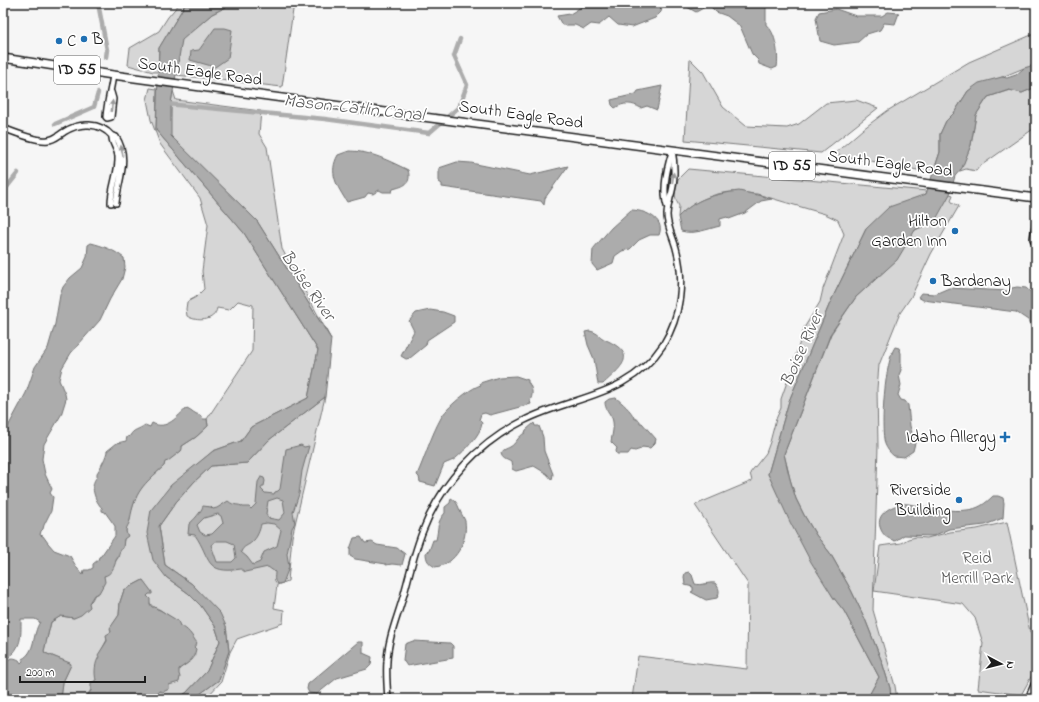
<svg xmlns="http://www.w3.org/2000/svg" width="1039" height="702" viewBox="0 0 1039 702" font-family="'Indie Flower',sans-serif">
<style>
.green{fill:#d6d6d6;stroke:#797979}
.water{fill:#acacac;stroke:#727272;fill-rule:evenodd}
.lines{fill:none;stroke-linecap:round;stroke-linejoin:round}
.stream{stroke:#727272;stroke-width:1.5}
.canal{stroke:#acacac;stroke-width:4.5}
.secondary-casing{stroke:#1c1c1c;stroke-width:8}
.highway-casing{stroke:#1c1c1c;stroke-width:10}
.secondary{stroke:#fff;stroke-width:5}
.highway{stroke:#fff;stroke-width:7}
.oneway{fill:#999}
.poi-dot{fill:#1f6fb2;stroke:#fff;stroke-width:1.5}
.labels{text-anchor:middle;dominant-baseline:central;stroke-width:3.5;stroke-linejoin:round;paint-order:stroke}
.shield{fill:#fff;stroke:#606060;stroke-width:1}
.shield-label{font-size:16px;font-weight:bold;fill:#1c1c1c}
.poi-label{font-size:17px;fill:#1c1c1c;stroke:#fff;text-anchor:start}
.street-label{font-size:17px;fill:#1c1c1c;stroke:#fff}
.park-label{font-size:17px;fill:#5d5d5d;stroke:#fff}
.water-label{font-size:18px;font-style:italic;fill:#5d5d5d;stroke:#fff}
</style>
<rect width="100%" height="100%" fill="#f6f6f6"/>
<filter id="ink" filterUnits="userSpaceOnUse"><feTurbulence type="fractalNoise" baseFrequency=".025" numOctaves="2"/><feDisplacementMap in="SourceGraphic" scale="8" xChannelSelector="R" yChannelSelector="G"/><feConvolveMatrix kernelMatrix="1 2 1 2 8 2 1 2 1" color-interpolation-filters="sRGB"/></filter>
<g filter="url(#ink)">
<g class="green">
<path d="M 180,3 L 186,3 L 159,48 L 158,72 L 153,72 L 128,65 L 130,48 L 159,31 L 168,17 Z"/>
<path d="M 234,3 L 294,3 L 282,87 L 176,75 L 181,40 L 212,14 Z"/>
<path d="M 1036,33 L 1036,66 L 1024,68 L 968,91 L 954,113 L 946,121 L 940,134 L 940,152 L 933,173 L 834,154 L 863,129 L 887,111 L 969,62 Z"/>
<path d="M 690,59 L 703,72 L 723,107 L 746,126 L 787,128 L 799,124 L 826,103 L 856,100 L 878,108 L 821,153 L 685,140 Z"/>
<path d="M 1036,87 L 1036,127 L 979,167 L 976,171 L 966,169 L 960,171 L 971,145 L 976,115 L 988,97 L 1010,90 L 1022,93 Z"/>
<path d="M 150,88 L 157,89 L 156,130 L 244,233 L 318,350 L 308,398 L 251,427 L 241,441 L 213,451 L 193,468 L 151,510 L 166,577 L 188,593 L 201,606 L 215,626 L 220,641 L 207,671 L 186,693 L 176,699 L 150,699 C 159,690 178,683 179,669 L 192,660 L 195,656 C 193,637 176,621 162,611 C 152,604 153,611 147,596 L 149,594 L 143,580 L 124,590 L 120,602 L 119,615 L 111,628 L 111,632 L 101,651 L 97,680 L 87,696 L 87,699 L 61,699 L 63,682 L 71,664 L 45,653 L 44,651 L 51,622 L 61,616 L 74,618 L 92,600 L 104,576 L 118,558 L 120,550 L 122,548 L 124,539 L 126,534 L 126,526 L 130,520 L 130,515 L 137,494 L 146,482 L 164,466 L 164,462 L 181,451 L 182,446 L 196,437 L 208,426 L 207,419 L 252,351 L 253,305 L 238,301 L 229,310 L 217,308 C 215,322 196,322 187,316 L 186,309 L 187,302 L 196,297 L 204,289 L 202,271 L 208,225 L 200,198 L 160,144 L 151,120 L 147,100 Z"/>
<path d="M 173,91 L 176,100 L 261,111 L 259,134 L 267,147 L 282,249 L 331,339 L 257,221 L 170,136 L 171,103 Z"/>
<path d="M 688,169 L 927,191 L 926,194 L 866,229 L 830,303 L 789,401 L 768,474 L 833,597 L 844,611 L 879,677 L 867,699 L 632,699 L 638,656 L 747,669 L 748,584 L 695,505 L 752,481 L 750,473 L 766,453 L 770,442 L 776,419 L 781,408 L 781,399 L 787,382 L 792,373 L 794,361 L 804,328 L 820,302 L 823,289 L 844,234 L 838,220 L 825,214 L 757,194 C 750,194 745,192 738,192 C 716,191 694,201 678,217 L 679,206 L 676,200 L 675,194 L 678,179 Z"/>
<path d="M 950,194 L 953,195 L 951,200 L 952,202 L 959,206 L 931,254 L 911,297 L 900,313 L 879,365 L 877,389 L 878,446 L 873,610 L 895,686 L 897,699 L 891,699 L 890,688 L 882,662 L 865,619 L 851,590 L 830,553 L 816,535 L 804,515 L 796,499 L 790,479 L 784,454 L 831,334 L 856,297 L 893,263 L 915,230 L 929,224 Z"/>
<path d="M 325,397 L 292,537 L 288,581 L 277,585 L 274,608 L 284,610 L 283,623 L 237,639 L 230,652 L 221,682 L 205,699 L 193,699 L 219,680 L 229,651 L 226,626 L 192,584 L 165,565 L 159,526 L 176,502 L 194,482 L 211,466 L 247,463 L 269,440 Z"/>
<path d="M 1007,522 L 1030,632 L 1036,639 L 1036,668 L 1021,695 L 978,689 L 983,643 L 975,618 L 963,604 L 874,591 L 880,546 L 901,543 L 908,539 L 916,537 L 927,538 L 950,532 L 977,529 Z"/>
</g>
<g class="water">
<path d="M 186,3 L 234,3 L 212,14 L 182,40 L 171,103 L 171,136 L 257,221 L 331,339 L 325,397 L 269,440 L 247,463 L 211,466 L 194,482 L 176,502 L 159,526 L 165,565 L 192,584 L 220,613 L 226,626 L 229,651 L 219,680 L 193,699 L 176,699 L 186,693 L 207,671 L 220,641 L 215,626 L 201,606 L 188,593 L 166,577 L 153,560 L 147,533 L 151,510 L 171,485 L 213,451 L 241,441 L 251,427 L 308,398 L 318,350 L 244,233 L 156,130 L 159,48 Z"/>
<path d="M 595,3 L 663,3 L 661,12 L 655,18 L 632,27 L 618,25 L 609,17 L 599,25 L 591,24 L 584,29 L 575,25 L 562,25 L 557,16 L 570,14 L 583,6 L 593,5 Z"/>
<path d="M 685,3 L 760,3 L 766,6 L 766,25 C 776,31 779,57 777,67 L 772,69 L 759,64 L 758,60 L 752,54 L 740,26 L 727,16 L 716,12 L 709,5 L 696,12 L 687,7 Z"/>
<path d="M 836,9 L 856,16 L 882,16 L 888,12 L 899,13 L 895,24 L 884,23 L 880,30 L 867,34 L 858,42 L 834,45 L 820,41 L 816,18 L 819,12 Z"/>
<path d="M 215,28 L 225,28 L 232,30 L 228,58 L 215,67 L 190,60 L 191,51 L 199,50 Z"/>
<path d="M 1031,66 L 1036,66 L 1036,87 L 1022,93 L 1009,90 L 988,97 L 985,101 L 976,115 L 971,145 L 962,168 L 955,176 L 950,194 L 935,221 L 915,230 L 897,260 L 856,297 L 831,333 L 784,454 L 790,479 L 796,499 L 804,515 L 816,535 L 830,553 L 851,590 L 865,619 L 882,662 L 890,688 L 891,699 L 867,699 L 879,677 L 844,611 L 833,597 L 811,562 L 790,522 L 768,474 L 789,401 L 830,303 L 866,229 L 889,207 L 926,194 L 940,152 L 940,134 L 946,121 L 954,113 L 968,91 L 979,83 L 1002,77 L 1007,78 L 1016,75 L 1024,68 Z"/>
<path d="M 662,86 L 657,110 L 647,106 L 641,108 C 632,103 624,102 615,108 L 612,105 L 611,100 L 636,94 L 638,91 Z"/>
<path d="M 349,151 C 371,151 389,161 408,170 C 412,184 404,186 393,189 L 392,192 L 383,192 L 379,190 L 373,194 L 368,193 L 365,197 L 347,202 C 337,186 328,173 338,155 Z"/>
<path d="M 457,162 L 471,163 L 530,175 L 568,166 L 545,198 L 544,205 L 541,201 L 442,187 L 442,184 L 439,182 L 439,168 Z"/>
<path d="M 739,191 C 751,194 761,195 772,199 L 761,201 L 745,213 L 729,219 L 727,217 L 720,219 L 720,226 C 707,229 694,235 681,231 L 678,217 C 696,198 715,194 739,191 Z"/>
<path d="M 631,210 C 643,210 666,218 659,235 L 650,235 L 639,240 L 630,249 L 622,251 L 615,256 L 613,263 L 597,270 L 592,264 L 593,249 L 611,228 Z"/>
<path d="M 91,243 C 103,246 114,250 124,258 L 125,267 L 122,279 L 110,299 L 100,320 L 71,353 L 62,368 L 59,380 L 65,394 L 66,399 L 61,415 L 44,444 L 42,459 L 45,474 L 52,489 L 50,493 L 53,497 L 51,511 L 44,525 L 43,529 L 41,531 L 40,535 L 43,536 L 48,543 L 54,550 L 70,556 L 77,568 L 83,575 L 84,570 L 89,570 L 93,568 L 93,564 L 98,560 L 99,557 L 101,556 L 115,536 L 115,526 L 105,512 L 102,511 L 102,508 C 95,501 89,485 97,477 L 97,473 C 100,469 107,455 107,451 L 117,443 L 126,441 L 127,437 L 130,436 C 133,429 139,430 145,425 L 150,427 L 152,423 C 167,431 177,416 187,408 C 192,410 194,414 200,415 L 203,419 L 207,419 L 208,426 L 196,437 L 182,446 L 182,449 L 181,451 L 168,461 L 165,462 L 164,466 C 143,485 135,491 130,520 C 129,526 123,529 128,536 L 124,539 L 123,548 C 118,551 119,557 116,560 C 115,566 111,575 104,576 L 105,582 L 99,593 L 94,595 L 89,603 L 90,607 L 81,615 L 74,618 L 61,616 L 51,622 L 44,651 L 45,653 L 70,663 L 71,665 L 63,682 L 61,699 L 3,699 L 3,436 L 26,393 L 35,367 L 48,348 L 55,324 L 60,295 L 63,287 L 70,278 L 82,268 L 87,257 L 88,245 ZM 21,619 L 35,619 L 40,622 C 32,634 36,652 22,659 L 23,661 L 21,663 L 19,660 C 15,658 12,657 8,660 L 7,659 C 22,646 21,638 21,619 Z"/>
<path d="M 1017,287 L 1026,288 L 1036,297 L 1036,337 L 1028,320 L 1016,312 L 923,300 L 918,297 L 921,293 L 935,294 L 949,288 L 1008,291 L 1012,288 Z"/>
<path d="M 430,310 L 443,312 L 454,316 L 454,322 L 427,340 L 426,345 L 410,358 L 406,359 L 401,356 L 414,331 L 409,321 L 416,313 Z"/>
<path d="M 590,331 C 599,333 599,337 606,340 C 639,355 621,367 603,384 L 598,384 L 594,359 L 588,345 L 585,332 Z"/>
<path d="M 895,347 L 899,348 L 901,353 L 901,370 L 899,375 L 901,385 L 898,395 L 901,400 L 905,401 L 908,405 L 910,426 L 915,443 L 913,451 L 904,457 L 894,456 C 890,453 887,449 885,444 C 880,427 885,361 895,347 Z"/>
<path d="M 516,376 L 528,380 L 528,383 L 529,383 C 533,391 533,394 530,401 L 531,404 L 490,415 L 485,413 L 481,414 L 479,420 L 482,423 C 481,435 464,451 456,458 C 453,461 448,462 444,464 L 435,486 L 420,482 L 419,477 L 417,475 C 425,457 431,436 441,418 C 446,408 470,388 481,385 L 480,383 L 499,377 Z"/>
<path d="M 616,398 C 621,402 632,411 634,418 L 640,421 L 640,423 L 642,423 L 656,439 L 655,443 L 650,448 L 642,447 L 641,449 L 635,451 L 631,450 L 628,454 L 617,454 L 616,451 L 617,448 L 611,442 C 612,434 615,426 612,418 C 609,412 605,409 605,402 L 609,399 Z"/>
<path d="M 534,423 L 535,426 L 539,426 L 543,437 L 544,451 L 553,474 L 552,480 L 547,474 L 534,466 L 516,471 L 512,469 L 511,462 C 506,459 502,459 501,453 C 504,449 506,449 510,447 C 516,444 518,436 525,433 L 526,430 Z"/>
<path d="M 301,445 L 304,447 L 309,446 L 302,471 L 299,494 L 293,512 L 295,523 L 292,528 L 287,554 L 289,567 L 283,583 L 278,584 C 273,581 275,577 275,572 L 268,567 L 245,572 L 241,569 C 204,575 211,558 195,535 L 188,534 L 189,524 C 194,520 201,512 203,506 L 211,507 L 213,509 L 217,508 L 228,501 C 235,507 238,503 243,507 L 249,507 L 251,509 L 256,504 L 258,482 L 261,477 L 264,478 L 265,481 L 264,486 L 262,486 L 261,489 L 265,493 L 274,494 L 275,492 L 278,491 L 280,489 L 286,449 ZM 277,498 L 283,500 L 285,513 L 279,520 L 268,518 L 266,514 L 268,501 ZM 218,514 L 221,516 L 223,523 L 212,534 L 205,535 L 200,532 L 197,525 L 204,518 ZM 267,523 L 274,524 L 281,530 L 277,546 L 264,552 L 260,562 L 253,565 L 247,557 L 241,552 C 243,546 248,546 252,542 C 257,538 260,530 261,524 ZM 216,541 L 227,541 L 234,544 L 236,558 L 232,562 L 217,562 L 211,545 Z"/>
<path d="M 993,496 L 998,496 L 1003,498 L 1004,503 L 1003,518 L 985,525 L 949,529 L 933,536 L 904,535 L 895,541 C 887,538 883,536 880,527 C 876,514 891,506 902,504 C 907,503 913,505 918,506 C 934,508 951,512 967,510 C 978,509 985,504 993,496 Z"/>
<path d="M 451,498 C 457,501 458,506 461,513 C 462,515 464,518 465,521 C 468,540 456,565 435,567 C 428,563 426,560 426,552 L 429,551 L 433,540 L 436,540 C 439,528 436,523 445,513 L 445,507 L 450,503 Z"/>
<path d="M 361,537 L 365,543 L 372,542 L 377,545 L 397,548 L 405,554 L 402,565 L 392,564 L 386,565 L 386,564 L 355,559 L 350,556 L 350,549 L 354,538 Z"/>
<path d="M 689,572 L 692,575 L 695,584 C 703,586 707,582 715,583 C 720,589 720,592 717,598 L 706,600 L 691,592 L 693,591 L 693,587 L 685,585 L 684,577 L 685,573 Z"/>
<path d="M 143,580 L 152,592 L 152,594 L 149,594 L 147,596 L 150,599 L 150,604 L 152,607 L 155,607 L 157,609 L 160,610 L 178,621 L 180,626 C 188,628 192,636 197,643 L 194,647 L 196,649 C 194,660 188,663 179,669 L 179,674 L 180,677 L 179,682 L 169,685 L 169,689 L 163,692 L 159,691 L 150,699 L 87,699 L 87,696 L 91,691 L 91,683 L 96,680 C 94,673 95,662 99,657 L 98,655 L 107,641 L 106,635 L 111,632 L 110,628 L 119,615 L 120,602 L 124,590 Z"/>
<path d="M 413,641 L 450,643 L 453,646 L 453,658 L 407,666 L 403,660 L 405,644 Z"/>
<path d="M 358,642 L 363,642 L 363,653 L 372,657 L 371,665 L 367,669 L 337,678 L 317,694 L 309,693 L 307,689 L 308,684 Z"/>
</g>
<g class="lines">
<path class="stream" d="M 1034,66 L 1036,60"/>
<g class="canal">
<path d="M 98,3 L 107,50 L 106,57"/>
<path d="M 167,104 L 325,119 L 429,133 L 459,107 L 467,85 L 454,56 L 460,39"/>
<path d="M 55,124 L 94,107 L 98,93"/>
<path d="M 3,192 L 18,173"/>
</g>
<g class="secondary-casing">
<g id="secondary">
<path d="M 111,92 L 113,99 L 111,117 L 107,118 L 106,117 C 107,102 111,90 113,75"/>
<path d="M 3,128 C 13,132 38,142 48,140 C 54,140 59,135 64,132 C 79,122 100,122 112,136"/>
<path d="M 111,203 C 111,187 119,172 118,157 C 118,149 111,143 112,136 L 116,137 C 130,158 118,180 116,203"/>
<path d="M 667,206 C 662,190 667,168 672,152"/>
<path d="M 1036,219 L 1033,239 L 1036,245"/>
<path d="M 388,699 C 387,686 386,674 387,661 C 388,638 398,616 404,594 C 410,572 415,549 424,528 C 442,482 479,443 523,421 C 574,395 628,398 663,345 C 681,316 685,281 676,248 C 673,237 667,226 667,215 C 667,208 669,204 670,198 C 675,184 675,165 672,150"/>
<path d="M 1028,699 L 1036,680"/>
</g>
</g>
<g class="highway-casing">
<path id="highway" d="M 3,58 L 113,75 L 378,111 L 1036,198"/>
</g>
<use href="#secondary" class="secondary"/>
<use href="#highway" class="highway"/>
</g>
<defs><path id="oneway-solid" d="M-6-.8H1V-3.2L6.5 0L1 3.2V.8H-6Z"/></defs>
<g class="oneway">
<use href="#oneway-solid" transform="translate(112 106) rotate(-83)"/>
<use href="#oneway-solid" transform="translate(122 151) rotate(-101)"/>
<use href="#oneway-solid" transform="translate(673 178) rotate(-83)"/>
</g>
</g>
<g class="poi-dot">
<circle cx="84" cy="39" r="4"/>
<circle cx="59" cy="41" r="4"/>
<circle cx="955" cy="231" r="4"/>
<circle cx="933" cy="281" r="4"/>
<path d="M1003 431h4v4h4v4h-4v4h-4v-4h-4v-4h4z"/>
<circle cx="959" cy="500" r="4"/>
</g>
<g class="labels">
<g class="shield">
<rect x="54" y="56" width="46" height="28" rx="3"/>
<rect x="769" y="152" width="46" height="28" rx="3"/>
</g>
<g class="shield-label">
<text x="77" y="70">ID 55</text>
<text x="792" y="166">ID 55</text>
</g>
<g class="poi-label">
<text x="92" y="39">B</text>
<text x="67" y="41">C</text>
<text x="947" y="221" text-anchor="end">Hilton<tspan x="947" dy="20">Garden Inn</tspan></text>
<text x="941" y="281">Bardenay</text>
<text x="996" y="437" text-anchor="end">Idaho Allergy</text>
<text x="951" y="490" text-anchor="end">Riverside<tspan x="951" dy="20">Building</tspan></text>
</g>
<g class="street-label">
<text transform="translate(200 72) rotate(8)">South Eagle Road</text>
<text transform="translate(521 115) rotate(8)">South Eagle Road</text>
<text transform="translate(890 164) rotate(7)">South Eagle Road</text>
</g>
<g class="park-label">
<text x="977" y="558">Reid<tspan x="977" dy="20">Merrill Park</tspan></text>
</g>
<g class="water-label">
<text transform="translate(354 109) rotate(6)">Mason-Catlin Canal</text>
<text transform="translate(307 286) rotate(55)">Boise River</text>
<text transform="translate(803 349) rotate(-66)">Boise River</text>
</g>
</g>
<rect width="1039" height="702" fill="none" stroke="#fff" stroke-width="16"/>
<rect x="8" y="8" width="1023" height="686" fill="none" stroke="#1c1c1c" stroke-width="1.5" filter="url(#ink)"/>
<g transform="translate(1001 664) rotate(97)" stroke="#ffffff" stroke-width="3" paint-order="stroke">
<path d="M0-3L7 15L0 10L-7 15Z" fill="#1c1c1c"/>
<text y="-6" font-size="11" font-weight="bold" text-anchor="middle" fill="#1c1c1c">N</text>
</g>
<path d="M20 676v6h125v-6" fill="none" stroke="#1c1c1c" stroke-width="2"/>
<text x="26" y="676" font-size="12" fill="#1c1c1c" stroke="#ffffff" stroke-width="3" paint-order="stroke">200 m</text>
</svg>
